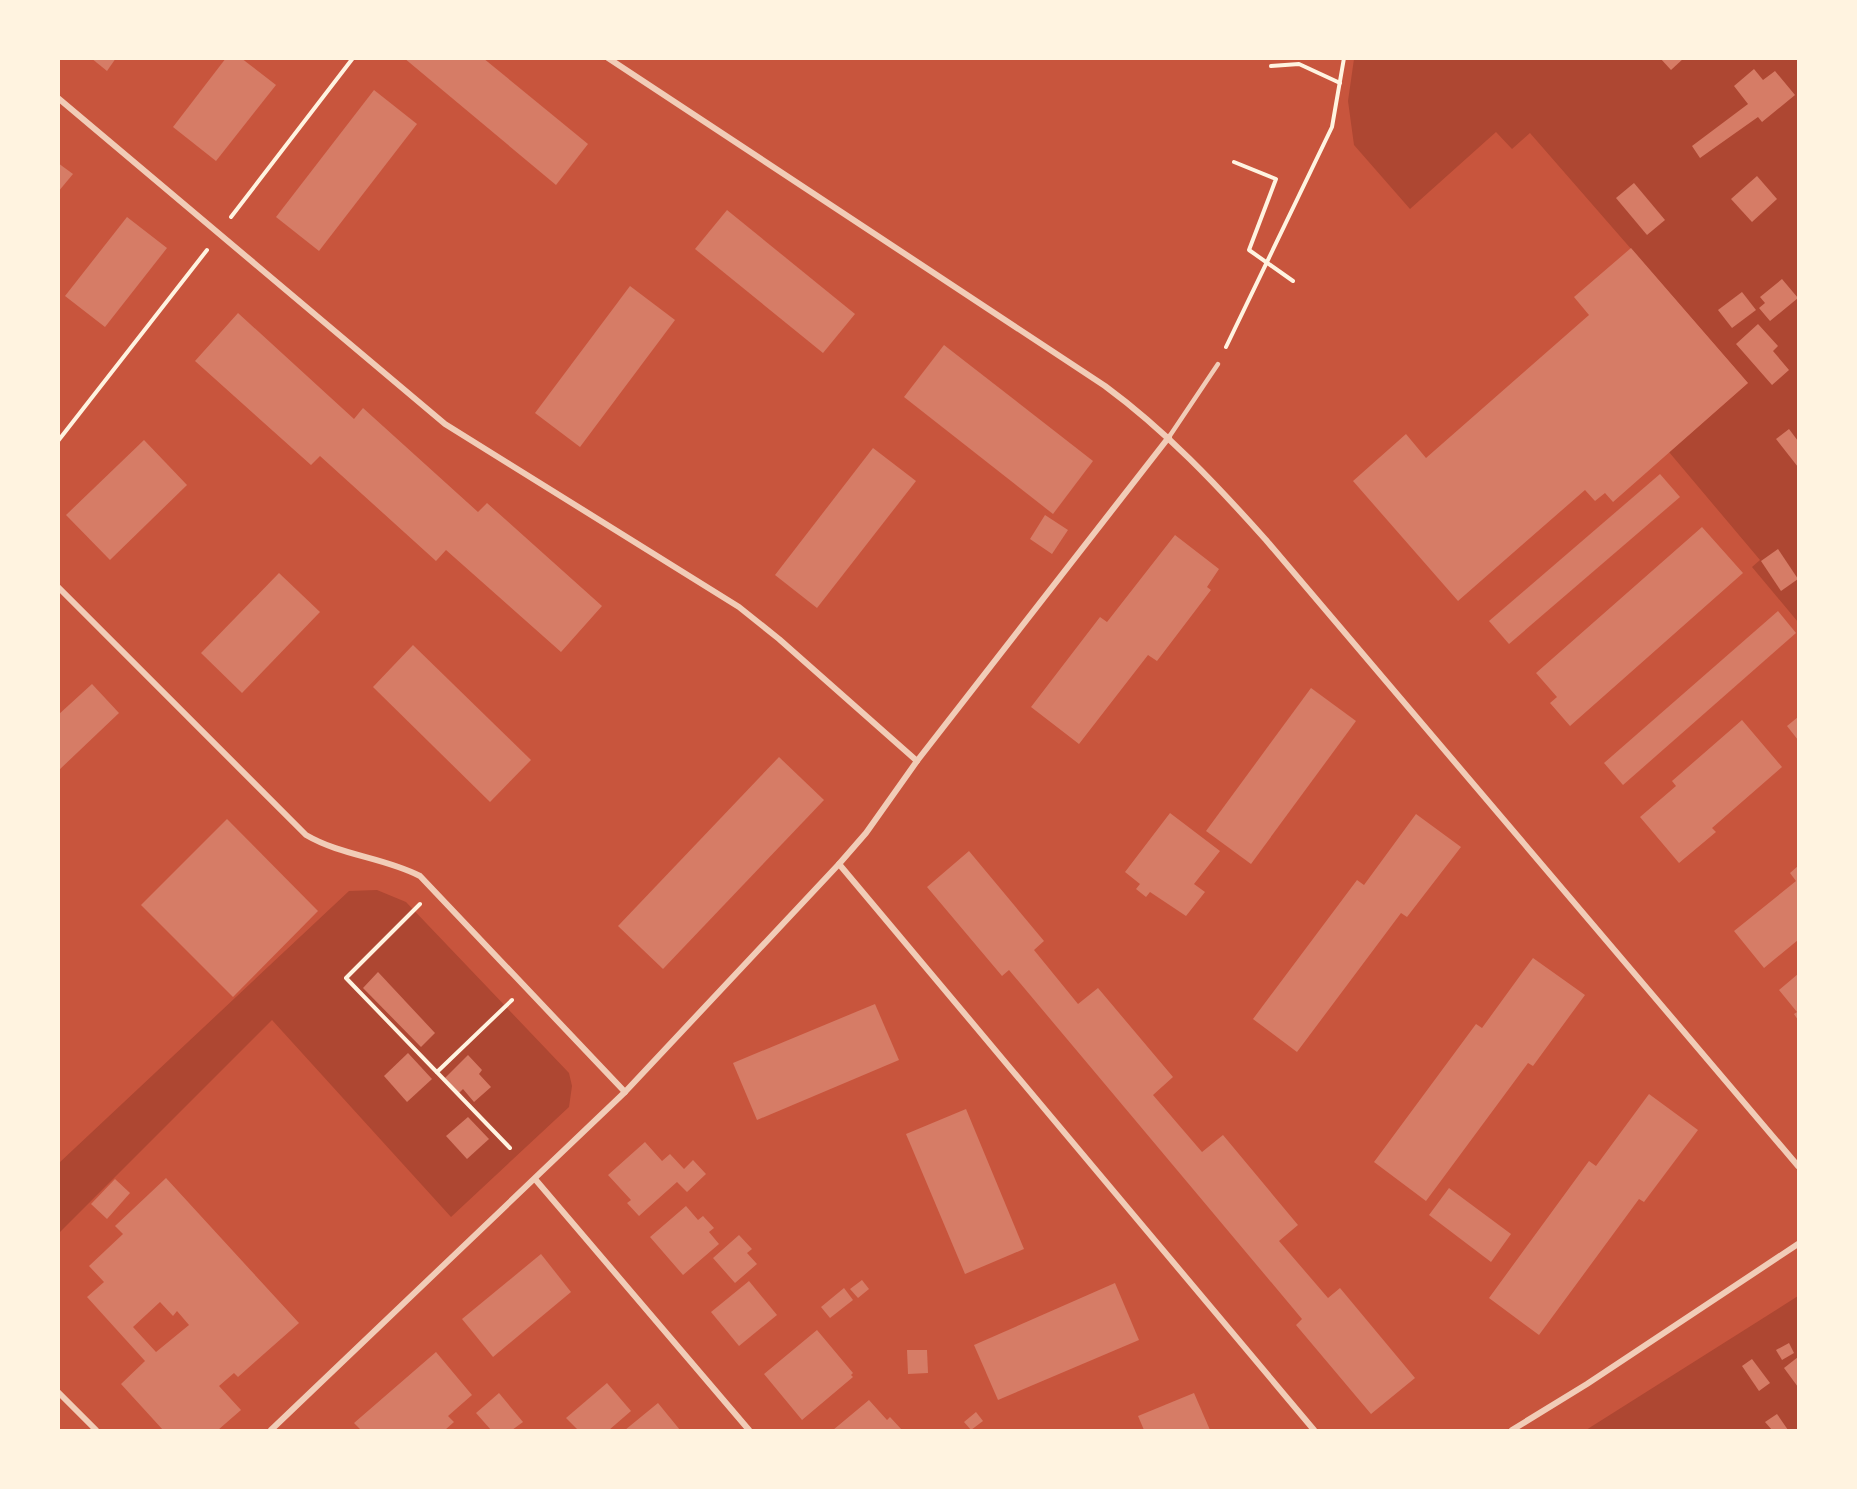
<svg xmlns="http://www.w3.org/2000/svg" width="1857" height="1489" viewBox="0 0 1857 1489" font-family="'Fira Sans Condensed',sans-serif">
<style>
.green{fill:#ae4732}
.building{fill:#d67c66;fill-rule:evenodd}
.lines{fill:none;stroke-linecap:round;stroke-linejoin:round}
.path{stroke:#fff3e0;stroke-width:4}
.service{stroke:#f1ccb7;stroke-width:4.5}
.minor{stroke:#f1ccb7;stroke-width:6}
</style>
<rect width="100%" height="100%" fill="#c8553d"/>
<g class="green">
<path d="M 1354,59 L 1798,59 L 1798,622 L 1752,567 L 1760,560 L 1669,452 L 1748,383 L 1530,133 L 1512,149 L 1496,132 L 1410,209 L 1354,145 L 1348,101 Z"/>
<path d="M 377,890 L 406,902 L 569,1073 L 572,1086 L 569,1107 L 451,1217 L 272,1020 L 59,1233 L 59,1163 L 349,891 Z"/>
<path d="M 1798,1296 L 1798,1430 L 1586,1430 Z"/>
</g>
<g class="building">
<path d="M 91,58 L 116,58 L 107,71 Z"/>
<path d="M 226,58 L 241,58 L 276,85 L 216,161 L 173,127 Z"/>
<path d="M 404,58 L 483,58 L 588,144 L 556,185 Z"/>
<path d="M 1660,58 L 1684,58 L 1671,70 Z"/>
<path d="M 1754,69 L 1763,80 L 1775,71 L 1795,95 L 1762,122 L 1758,117 L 1700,158 L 1692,146 L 1748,104 L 1734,86 Z"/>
<path d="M 374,90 L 417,124 L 319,251 L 276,217 Z"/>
<path d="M 58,163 L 73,174 L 58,192 Z"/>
<path d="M 1757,176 L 1777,199 L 1752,222 L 1731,199 Z"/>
<path d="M 1634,183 L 1665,220 L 1647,235 L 1616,198 Z"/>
<path d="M 727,210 L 855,314 L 823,353 L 695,249 Z"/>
<path d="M 127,217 L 167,248 L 105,327 L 65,296 Z"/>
<path d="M 1631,248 L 1748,383 L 1613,502 L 1605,493 L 1595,501 L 1585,490 L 1458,601 L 1353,481 L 1406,434 L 1426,458 L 1589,315 L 1574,297 Z"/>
<path d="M 1782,279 L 1798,298 L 1770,321 L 1759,308 L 1765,303 L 1760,297 Z"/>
<path d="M 630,286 L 675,320 L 580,447 L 535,413 Z"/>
<path d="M 1742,292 L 1756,310 L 1732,328 L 1718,310 Z"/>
<path d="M 238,313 L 354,419 L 363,408 L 478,512 L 487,503 L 602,606 L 561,652 L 446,550 L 436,561 L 320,456 L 311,465 L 195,361 Z"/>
<path d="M 1758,324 L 1778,346 L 1773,351 L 1789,370 L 1772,385 L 1736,344 Z"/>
<path d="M 944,345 L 1093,461 L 1053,514 L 904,397 Z"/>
<path d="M 1789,429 L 1798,441 L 1798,467 L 1776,439 Z"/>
<path d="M 144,440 L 187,485 L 110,560 L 66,515 Z"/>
<path d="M 873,448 L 916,481 L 817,608 L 775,575 Z"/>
<path d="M 1660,474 L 1680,497 L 1509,644 L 1489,621 Z"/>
<path d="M 1045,515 L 1068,530 L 1052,554 L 1030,539 Z"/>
<path d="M 1702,527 L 1743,573 L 1570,726 L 1550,703 L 1557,697 L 1536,673 Z"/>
<path d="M 1175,535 L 1219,569 L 1207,587 L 1211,590 L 1157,661 L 1148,655 L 1079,744 L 1031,707 L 1100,617 L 1107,622 Z"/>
<path d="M 1778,549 L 1798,579 L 1781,591 L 1761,561 Z"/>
<path d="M 279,573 L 320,612 L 242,693 L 201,653 Z"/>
<path d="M 1778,611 L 1796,633 L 1623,785 L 1604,763 Z"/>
<path d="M 413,645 L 531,760 L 490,802 L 373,687 Z"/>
<path d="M 92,684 L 119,713 L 58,771 L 58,715 Z"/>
<path d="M 1311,688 L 1356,721 L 1251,864 L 1206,831 Z"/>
<path d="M 1798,717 L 1798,740 L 1787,726 Z"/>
<path d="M 1742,720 L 1782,767 L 1712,828 L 1716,832 L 1679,863 L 1640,817 L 1676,786 L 1672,781 Z"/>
<path d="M 779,757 L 824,800 L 663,969 L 618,926 Z"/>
<path d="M 1170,813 L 1220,851 L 1194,884 L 1205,892 L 1186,916 L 1150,892 L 1146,897 L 1136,889 L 1140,884 L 1125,872 Z"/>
<path d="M 1416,814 L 1461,847 L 1407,917 L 1401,913 L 1297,1052 L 1253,1019 L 1357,880 L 1364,885 Z"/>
<path d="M 227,819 L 318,911 L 233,997 L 141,905 Z"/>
<path d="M 969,851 L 1044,941 L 1034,950 L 1078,1004 L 1098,988 L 1173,1077 L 1153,1095 L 1202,1152 L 1223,1135 L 1298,1225 L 1279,1241 L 1328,1298 L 1340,1288 L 1415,1378 L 1371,1414 L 1296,1325 L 1302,1319 L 1130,1114 L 1009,970 L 1002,976 L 927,887 Z"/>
<path d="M 1798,866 L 1798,940 L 1764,968 L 1734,931 L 1796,881 L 1790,873 Z"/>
<path d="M 1533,958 L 1585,995 L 1533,1066 L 1528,1063 L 1426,1201 L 1374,1162 L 1476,1024 L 1482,1028 Z"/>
<path d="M 378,972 L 435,1033 L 421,1047 L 363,988 Z"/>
<path d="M 1798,974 L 1798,1020 L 1794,1014 L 1797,1012 L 1779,990 Z"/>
<path d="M 875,1004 L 899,1060 L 757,1120 L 733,1063 Z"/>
<path d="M 408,1053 L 432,1079 L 407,1102 L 384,1076 Z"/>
<path d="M 468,1055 L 482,1070 L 479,1074 L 491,1087 L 474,1102 L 463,1089 L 459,1093 L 445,1078 Z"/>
<path d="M 1649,1094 L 1698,1130 L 1644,1202 L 1639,1199 L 1539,1335 L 1489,1298 L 1589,1161 L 1596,1166 Z"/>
<path d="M 966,1109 L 1024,1249 L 965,1274 L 906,1134 Z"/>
<path d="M 468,1117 L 489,1139 L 467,1159 L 446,1136 Z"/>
<path d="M 645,1142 L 662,1161 L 670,1154 L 684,1169 L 693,1160 L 706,1174 L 687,1192 L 677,1182 L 639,1216 L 627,1203 L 631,1200 L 608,1175 Z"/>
<path d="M 166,1178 L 299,1323 L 238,1377 L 234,1373 L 219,1386 L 241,1410 L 218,1430 L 163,1430 L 121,1384 L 145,1361 L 87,1297 L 104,1282 L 89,1266 L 123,1234 L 115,1226 ZM 160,1302 L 173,1316 L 177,1311 L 189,1325 L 156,1352 L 133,1327 Z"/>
<path d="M 115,1179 L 130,1193 L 107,1219 L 91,1204 Z"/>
<path d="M 1449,1188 L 1511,1234 L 1491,1262 L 1429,1215 Z"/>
<path d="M 686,1206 L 698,1220 L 703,1216 L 714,1228 L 709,1232 L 719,1244 L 683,1275 L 650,1237 Z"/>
<path d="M 739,1235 L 752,1249 L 747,1253 L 757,1264 L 735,1283 L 713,1258 Z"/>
<path d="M 541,1254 L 571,1292 L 493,1357 L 462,1319 Z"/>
<path d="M 862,1280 L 869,1289 L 858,1298 L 850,1289 Z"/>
<path d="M 749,1281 L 777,1315 L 739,1346 L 711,1312 Z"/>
<path d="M 1115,1283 L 1139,1340 L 998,1400 L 974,1345 Z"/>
<path d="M 844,1288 L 853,1300 L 830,1318 L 821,1307 Z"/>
<path d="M 817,1330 L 853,1373 L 851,1375 L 853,1377 L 802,1420 L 764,1374 Z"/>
<path d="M 1789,1343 L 1794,1353 L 1782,1360 L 1776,1350 Z"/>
<path d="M 907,1350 L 927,1350 L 928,1373 L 908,1374 Z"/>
<path d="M 436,1352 L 472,1395 L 448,1416 L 454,1422 L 445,1430 L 361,1430 L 354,1423 Z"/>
<path d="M 1798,1357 L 1798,1387 L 1784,1368 Z"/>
<path d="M 1752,1359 L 1770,1383 L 1759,1391 L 1742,1366 Z"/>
<path d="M 607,1383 L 631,1411 L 609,1430 L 578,1430 L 566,1418 Z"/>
<path d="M 499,1393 L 523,1422 L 512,1430 L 491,1430 L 476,1413 Z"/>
<path d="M 1194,1393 L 1210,1430 L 1144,1430 L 1138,1416 Z"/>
<path d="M 869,1400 L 887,1420 L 890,1417 L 902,1430 L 833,1430 Z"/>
<path d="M 658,1403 L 680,1430 L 625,1430 Z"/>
<path d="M 976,1412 L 983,1421 L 971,1430 L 964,1422 Z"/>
<path d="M 1777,1414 L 1788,1430 L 1772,1430 L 1765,1422 Z"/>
</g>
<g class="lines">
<g class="path">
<path d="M 1271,66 L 1299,64 L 1340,83"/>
<path d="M 1234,162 L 1276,179 L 1249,250 L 1293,281"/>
<path d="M 231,217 L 353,58"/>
<path d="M 1226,347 L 1332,127 L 1344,58"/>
<path d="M 58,441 L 207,250"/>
<path d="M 420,904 L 346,978 L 510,1148"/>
<path d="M 437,1072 L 512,1000"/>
</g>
<path class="service" d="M 1169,437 L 1218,364"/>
<g class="minor">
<path d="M 608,58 L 1105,386 C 1166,431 1216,484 1266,540 L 1798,1166"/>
<path d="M 58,98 L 445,424 L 739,607 L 779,639 L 917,761"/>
<path d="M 58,587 L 306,835 C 342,856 383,857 420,876 L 625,1092"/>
<path d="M 839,864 L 1314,1430"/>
<path d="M 535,1179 L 749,1430"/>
<path d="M 58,1392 L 96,1430"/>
<path d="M 271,1430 L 625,1092 L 839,864 L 866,833 L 917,761 L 1169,437"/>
<path d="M 1512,1430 L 1587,1384 L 1798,1244"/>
</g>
</g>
<rect width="1857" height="1489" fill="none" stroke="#fff3e0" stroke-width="120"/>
</svg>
